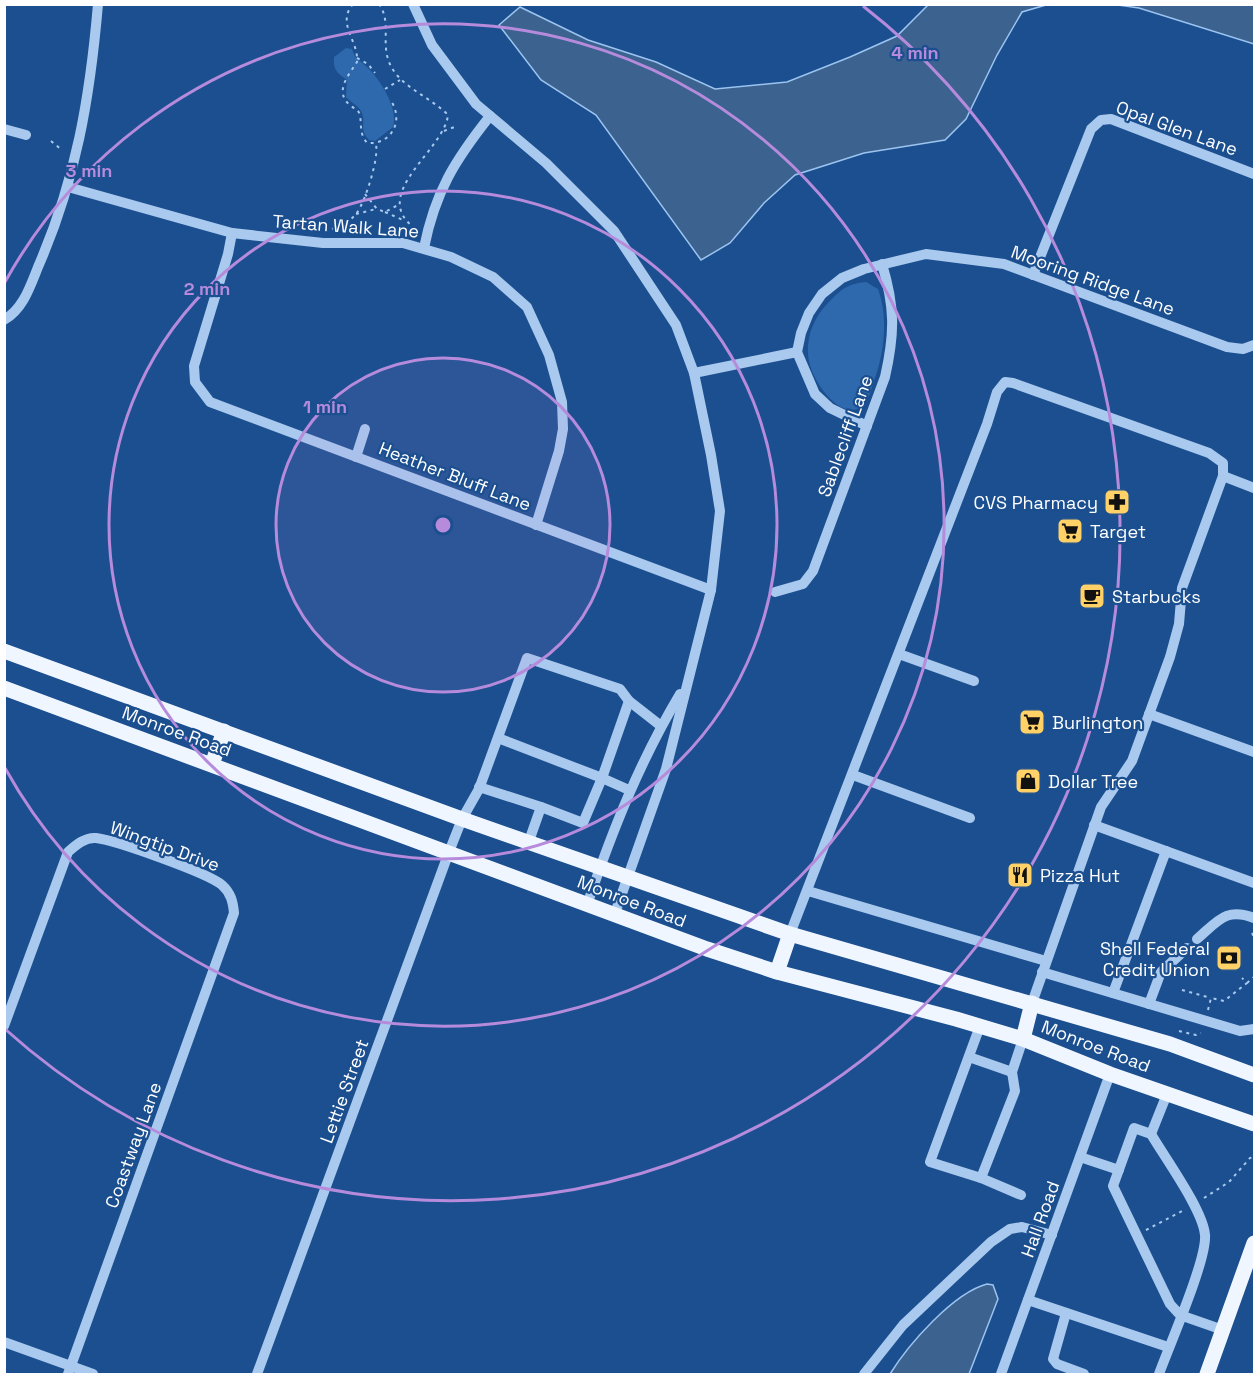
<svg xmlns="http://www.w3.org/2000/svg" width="1259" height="1379" viewBox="0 0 1259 1379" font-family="'Space Grotesk',sans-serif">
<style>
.green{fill:#2e69ad}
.water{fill:#3c6290;stroke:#9cc4f0;stroke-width:1.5}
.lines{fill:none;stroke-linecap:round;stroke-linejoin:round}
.path{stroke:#a9c9ee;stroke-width:2;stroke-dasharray:3 4.5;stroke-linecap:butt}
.minor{stroke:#a9c9ee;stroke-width:10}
.major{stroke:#f0f6ff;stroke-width:15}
.ring{fill:none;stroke:#b68bdc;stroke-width:3}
.labels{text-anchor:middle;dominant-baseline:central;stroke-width:4.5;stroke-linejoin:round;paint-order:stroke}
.street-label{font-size:18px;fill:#fff;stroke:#1b4f8f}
.poi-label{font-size:18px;fill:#fff;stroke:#1b4f8f;text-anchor:start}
.centre{fill:#b68bdc;stroke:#1b4f8f;stroke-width:3}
.ring-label{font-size:18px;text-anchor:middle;font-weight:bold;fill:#b68bdc;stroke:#1b4f8f;stroke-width:4.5;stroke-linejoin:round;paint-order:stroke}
</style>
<rect width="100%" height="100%" fill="#1b4f8f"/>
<g class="green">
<path d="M 346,48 L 352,49 C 355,60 359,59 367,67 C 380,79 399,109 393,127 L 375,141 L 369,140 C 358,128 367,122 361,111 C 358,105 350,102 346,97 L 347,80 C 337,73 333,70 334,57 Z"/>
<path d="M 866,282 L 878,289 C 888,316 885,350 875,378 C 872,387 868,406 857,409 C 836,416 812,379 809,361 C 805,340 813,318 828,303 C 840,290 848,283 866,282 Z"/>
</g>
<g class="water">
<path d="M 928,5 L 1046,5 L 1022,12 L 997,55 L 966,119 L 945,140 L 864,153 L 795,175 L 764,203 L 730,243 L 701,260 L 596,115 L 541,80 L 499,25 L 520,7 L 588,40 L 656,62 L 715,89 L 787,82 L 850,57 L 897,36 Z"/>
<path d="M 1118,5 L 1254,5 L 1254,44 L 1139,8 Z"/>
<path d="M 987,1284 L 993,1285 L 998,1299 L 969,1374 L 890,1374 C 908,1345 953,1293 987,1284 Z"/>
</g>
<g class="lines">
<g class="path">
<path d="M 353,4 C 336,24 359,41 357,62 C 348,76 334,92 350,105 C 354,109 359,109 360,116 C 362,128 359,132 367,143 C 392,145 404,120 391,101"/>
<path d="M 379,4 C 391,21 382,40 388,59 C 396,86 430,96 448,115 C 444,151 367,195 416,229"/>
<path d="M 357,58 L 368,64 L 375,73"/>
<path d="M 385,89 L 400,80"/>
<path d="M 444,131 L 457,126"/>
<path d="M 51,141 L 62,150"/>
<path d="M 365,194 L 377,209 L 385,212 L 400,204"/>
<path d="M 385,212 L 403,220"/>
<path d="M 356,214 L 376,209"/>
<path d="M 332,229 C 342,226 349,222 356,214 C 365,203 379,158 376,145"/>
<path d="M 1252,933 L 1254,937"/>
<path d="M 1247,983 L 1254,977"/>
<path d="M 1182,990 L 1211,998"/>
<path d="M 1208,1010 L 1211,998 L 1224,1001 L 1247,983 L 1242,978"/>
<path d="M 1179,1031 L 1196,1035 L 1201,1033"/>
<path d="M 1204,1198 L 1229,1182 L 1250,1158 L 1254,1157"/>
<path d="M 1146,1230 L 1184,1210"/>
</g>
<g class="minor">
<path d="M 413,4 L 432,45 L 476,104 L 546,163 L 614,231 L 676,325 L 694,373 L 711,455 L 720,511 L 711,590 L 666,769 L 614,916"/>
<path d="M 4,129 L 26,135"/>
<path d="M 68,187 L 232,233 L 323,243 L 403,243 L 451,257 L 493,277 L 527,307 L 549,355 L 562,402 L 563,429 L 559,451 L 536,525"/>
<path d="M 232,233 L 228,254 L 194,366 L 195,382 L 210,402 L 711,590"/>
<path d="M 424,248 C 435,192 455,160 490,116"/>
<path d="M 1033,275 L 1091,129 L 1101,120 L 1111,119 L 1254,174"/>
<path d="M 4,320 C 23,309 30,287 38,267 C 76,180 90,98 98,4"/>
<path d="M 694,373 L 797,352"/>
<path d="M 867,426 L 830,408 L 815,394 L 797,352 L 801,333 L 809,313 L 822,294 L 842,278 L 864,269 L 926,254 L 1004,264 L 1227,347 L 1243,349 L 1254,345"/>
<path d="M 356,457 L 365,429"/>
<path d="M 1223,476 L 1254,488"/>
<path d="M 775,592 L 803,584 L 813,571 L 885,377 C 895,333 895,307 882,264"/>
<path d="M 899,654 L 974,681"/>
<path d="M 629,701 L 602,778 L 629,790"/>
<path d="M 1149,714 L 1254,752"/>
<path d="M 498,738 L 602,778 L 583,823 L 541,807"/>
<path d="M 853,775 L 970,818"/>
<path d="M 479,787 L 541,807 L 529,841"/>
<path d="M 1094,825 L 1254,883"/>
<path d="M 808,891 L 1046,961"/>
<path d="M 587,905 C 613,829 639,763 680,694"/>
<path d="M 790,934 L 987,424 L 997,392 L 1005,382 L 1013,383 L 1209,453 L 1223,463 L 1223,476 L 1182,588 L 1179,624 L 1170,657 L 1132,761 L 1101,807 L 1032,1003"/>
<path d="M 1197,939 C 1218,921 1226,907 1254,918"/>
<path d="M 1042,972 L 1240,1031 L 1254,1029"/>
<path d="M 1113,993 L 1166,851"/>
<path d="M 1149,1004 L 1161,972 L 1187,948"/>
<path d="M 4,1026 L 68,852 C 76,845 85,837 96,838 C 115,840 208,873 222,885 C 231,893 233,902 234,913 L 68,1374"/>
<path d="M 980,1026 L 930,1162 L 981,1178 L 1021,1195"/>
<path d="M 969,1057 L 1012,1072"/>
<path d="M 1151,1134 L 1167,1094"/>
<path d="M 1080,1157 L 1119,1170"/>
<path d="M 981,1178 L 1015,1091 L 1012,1072 L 1023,1039"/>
<path d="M 1028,1300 L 1168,1347"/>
<path d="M 1066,1313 L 1053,1359 L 1057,1364 L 1084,1374"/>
<path d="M 4,1342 L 93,1374"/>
<path d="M 257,1374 L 449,852 L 462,819 L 479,789 L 527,658 L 620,689 L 629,701 L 661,726"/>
<path d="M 864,1374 L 903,1325 L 991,1242 L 1010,1229 L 1022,1227 L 1052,1235"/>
<path d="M 1001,1374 L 1110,1074"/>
<path d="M 1159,1374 C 1169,1346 1207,1260 1205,1235 C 1203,1210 1165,1158 1151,1134 L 1134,1128 L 1113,1186 L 1170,1304 L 1180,1315 L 1223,1330"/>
</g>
<g class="major">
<path d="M 4,651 L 462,819 L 790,934 L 1170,1044 L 1254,1075"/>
<path d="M 4,688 L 707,949 L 777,972 L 956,1019 L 1023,1039 L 1110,1074 L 1254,1124"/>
<path d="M 212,764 L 224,731"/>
<path d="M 777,972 L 790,934"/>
<path d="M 1023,1039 L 1032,1003"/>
<path d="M 1207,1374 L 1254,1243"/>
</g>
</g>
<circle cx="443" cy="525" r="167" fill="#b68bdc" fill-opacity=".12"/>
<g class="ring">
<circle cx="443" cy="525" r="167"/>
<circle cx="443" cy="525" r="334"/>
<path d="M5 282A501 501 0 1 1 5 768"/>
<path d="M863 6A668 668 0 1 1 5 1029"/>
</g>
<defs>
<g id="pharmacy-square" transform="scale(1.35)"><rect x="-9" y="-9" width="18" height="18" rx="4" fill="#ffd166" stroke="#1b4f8f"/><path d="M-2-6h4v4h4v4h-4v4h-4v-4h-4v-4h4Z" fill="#111"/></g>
<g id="supermarket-square" transform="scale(1.35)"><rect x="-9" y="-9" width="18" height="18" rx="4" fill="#ffd166" stroke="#1b4f8f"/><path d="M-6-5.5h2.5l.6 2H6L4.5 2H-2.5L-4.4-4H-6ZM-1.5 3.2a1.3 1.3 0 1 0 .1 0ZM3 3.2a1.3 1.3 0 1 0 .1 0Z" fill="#111"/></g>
<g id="cafe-square" transform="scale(1.35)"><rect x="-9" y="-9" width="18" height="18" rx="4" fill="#ffd166" stroke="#1b4f8f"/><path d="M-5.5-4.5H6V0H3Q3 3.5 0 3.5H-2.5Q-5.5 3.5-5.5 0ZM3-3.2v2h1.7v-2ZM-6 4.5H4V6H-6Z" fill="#111"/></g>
<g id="shop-square" transform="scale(1.35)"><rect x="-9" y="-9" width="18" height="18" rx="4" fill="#ffd166" stroke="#1b4f8f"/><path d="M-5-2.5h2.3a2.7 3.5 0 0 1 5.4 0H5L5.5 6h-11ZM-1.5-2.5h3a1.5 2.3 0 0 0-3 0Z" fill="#111"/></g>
<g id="restaurant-square" transform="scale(1.35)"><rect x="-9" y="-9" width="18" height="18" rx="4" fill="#ffd166" stroke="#1b4f8f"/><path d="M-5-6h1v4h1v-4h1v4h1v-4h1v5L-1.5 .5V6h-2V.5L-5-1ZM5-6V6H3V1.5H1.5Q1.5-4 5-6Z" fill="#111"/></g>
<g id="bank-square" transform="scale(1.35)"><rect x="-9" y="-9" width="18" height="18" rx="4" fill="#ffd166" stroke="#1b4f8f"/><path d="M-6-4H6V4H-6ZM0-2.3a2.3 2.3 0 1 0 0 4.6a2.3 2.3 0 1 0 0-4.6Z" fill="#111"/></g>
</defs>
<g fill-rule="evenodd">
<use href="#pharmacy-square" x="1117" y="502"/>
<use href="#supermarket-square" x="1070" y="531"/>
<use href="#cafe-square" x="1092" y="596"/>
<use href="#supermarket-square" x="1032" y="722"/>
<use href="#shop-square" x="1028" y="781"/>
<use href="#restaurant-square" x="1020" y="875"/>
<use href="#bank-square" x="1229" y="958"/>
</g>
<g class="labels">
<g class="street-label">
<text transform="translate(1177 128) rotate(20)">Opal Glen Lane</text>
<text transform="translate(346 226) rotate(4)">Tartan Walk Lane</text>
<text transform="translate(1093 280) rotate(20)">Mooring Ridge Lane</text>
<text transform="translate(845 436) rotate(-70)">Sablecliff Lane</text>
<text transform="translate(455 476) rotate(21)">Heather Bluff Lane</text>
<text transform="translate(177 731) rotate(20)">Monroe Road</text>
<text transform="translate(165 846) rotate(20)">Wingtip Drive</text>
<text transform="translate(632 901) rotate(21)">Monroe Road</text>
<text transform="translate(1096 1046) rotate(21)">Monroe Road</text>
<text transform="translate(344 1091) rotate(-70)">Lettie Street</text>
<text transform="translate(133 1145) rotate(-70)">Coastway Lane</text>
<text transform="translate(1040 1219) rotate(-70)">Hall Road</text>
</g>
<g class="poi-label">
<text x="1098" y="502" text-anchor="end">CVS Pharmacy</text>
<text x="1090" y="531">Target</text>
<text x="1112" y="596">Starbucks</text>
<text x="1052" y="722">Burlington</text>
<text x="1048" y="781">Dollar Tree</text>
<text x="1040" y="875">Pizza Hut</text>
<text x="1210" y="948" text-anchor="end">Shell Federal<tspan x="1210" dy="21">Credit Union</tspan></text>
</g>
</g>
<circle cx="443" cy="525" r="9" class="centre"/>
<g class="ring-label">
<text x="915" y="59">4 min</text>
<text x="89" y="177">3 min</text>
<text x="207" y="295">2 min</text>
<text x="325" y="413">1 min</text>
</g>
<rect width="1259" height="1379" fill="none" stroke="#ffffff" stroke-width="12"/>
</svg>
